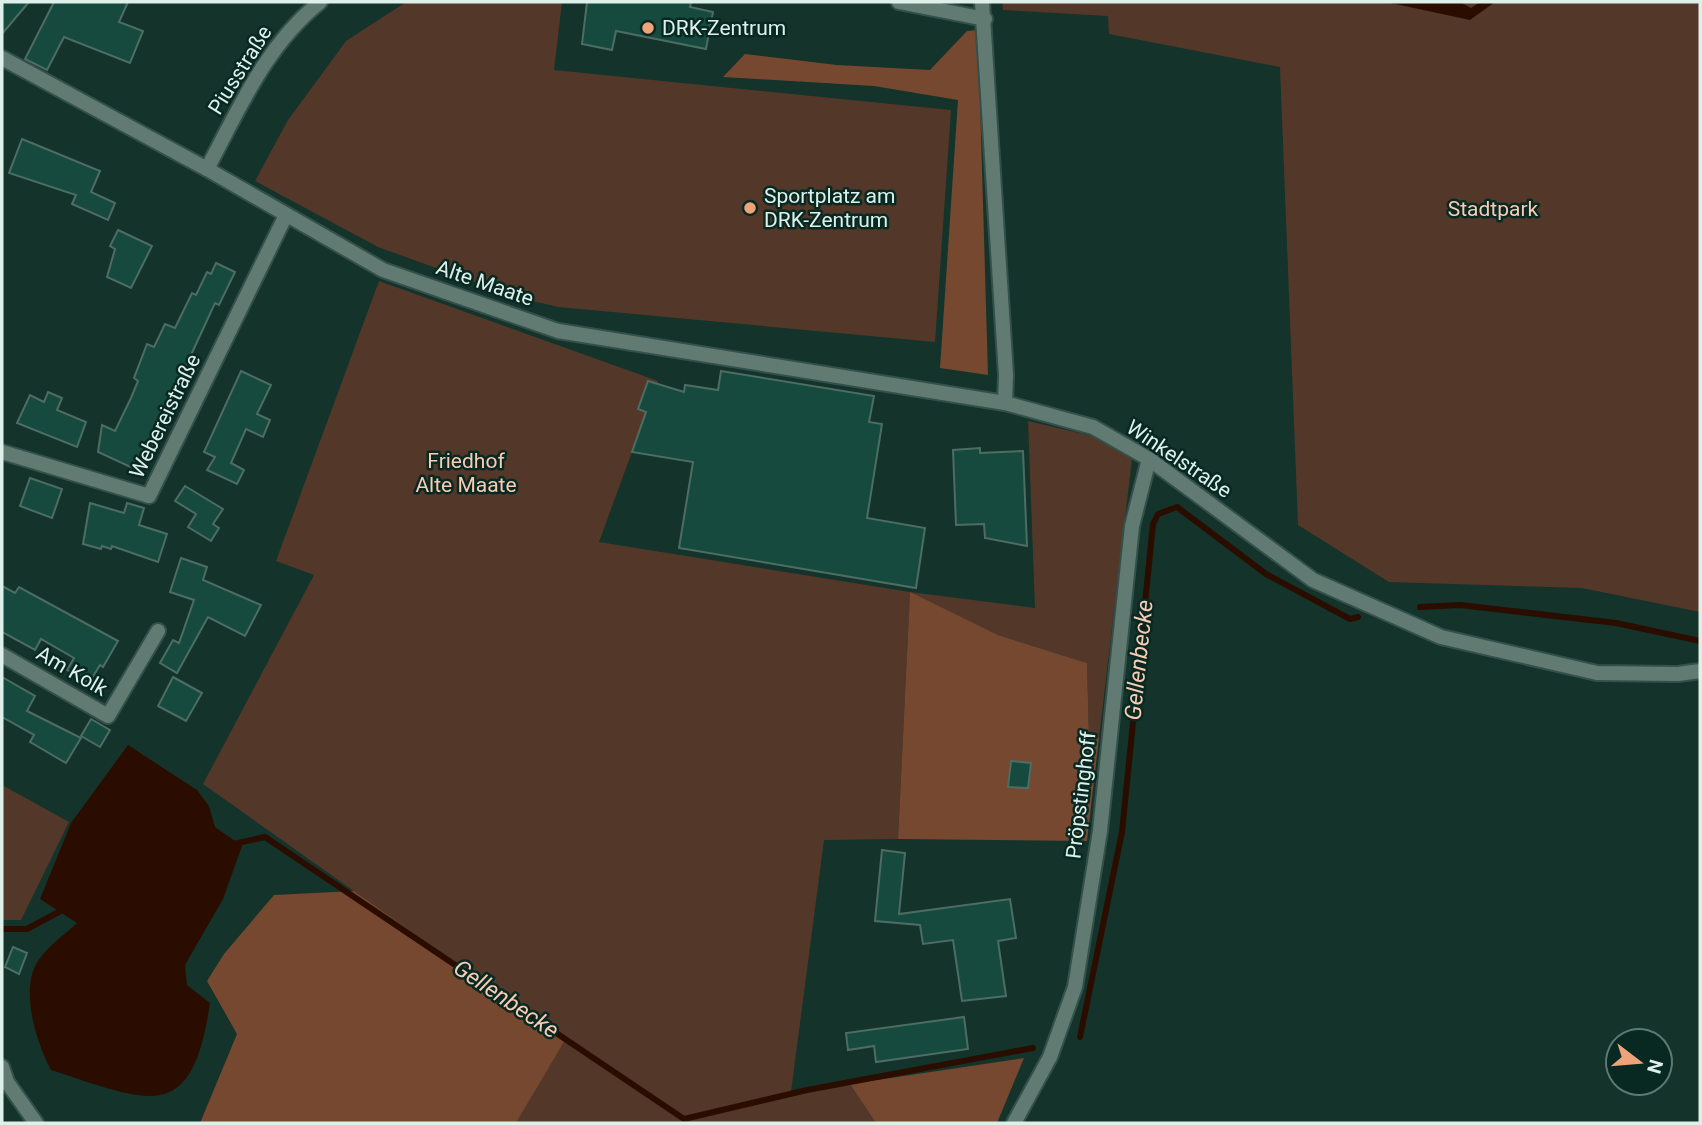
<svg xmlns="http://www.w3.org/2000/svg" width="1702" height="1125" viewBox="0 0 1702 1125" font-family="Roboto,sans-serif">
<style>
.green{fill:#533829}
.forest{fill:#76482f}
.water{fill:#2b0d00}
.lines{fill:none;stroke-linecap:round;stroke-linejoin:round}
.stream{stroke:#2b0d00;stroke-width:6}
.building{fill:#174a3e;stroke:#4d6d64;stroke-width:2}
.minor-casing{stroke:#33514a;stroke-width:18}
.minor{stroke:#617b73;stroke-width:14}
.poi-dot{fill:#efa378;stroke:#082922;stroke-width:2.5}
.labels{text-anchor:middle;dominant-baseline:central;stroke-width:5;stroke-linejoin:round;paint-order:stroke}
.poi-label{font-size:21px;fill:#def0ea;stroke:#082922;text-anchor:start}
.street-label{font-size:21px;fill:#def0ea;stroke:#082922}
.park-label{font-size:21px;fill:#f9cbb3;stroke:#082922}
.water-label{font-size:23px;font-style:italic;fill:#f9cbb3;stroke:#082922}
</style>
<rect width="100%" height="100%" fill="#13332b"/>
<g class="green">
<path d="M 406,2 L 562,2 L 554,70 L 951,110 L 935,342 L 558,307 L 516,297 L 378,247 L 255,181 L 288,120 L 346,41 Z"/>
<path d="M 1002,2 L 1700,2 L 1700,612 L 1582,588 L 1389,582 L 1298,525 L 1280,67 L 1109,34 L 1108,16 L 1003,10 Z"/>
<path d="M 379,281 L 658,381 L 599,542 L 910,592 L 1035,608 L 1028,421 L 1096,437 L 1132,459 L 1099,738 L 1089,737 L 1087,663 L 998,635 L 910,593 L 898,839 L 824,840 L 791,1092 L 850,1084 L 876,1123 L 516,1123 L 564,1040 L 203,784 L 314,575 L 276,561 Z"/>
<path d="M 2,785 L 69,822 L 21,920 L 2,920 Z"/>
</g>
<g class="forest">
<path d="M 978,30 L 988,375 L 940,368 L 958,100 L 874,86 L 723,77 L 745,54 L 837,65 L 930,70 L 967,31 Z"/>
<path d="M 910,592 L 998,635 L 1087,663 L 1089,737 L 1099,738 L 1087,841 L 898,839 Z"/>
<path d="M 354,891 L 565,1040 L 516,1123 L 200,1123 L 237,1034 L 207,981 L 224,954 L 274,895 Z"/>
<path d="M 1024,1058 L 997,1123 L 876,1123 L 850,1084 Z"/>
</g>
<g class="water">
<path d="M 1386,2 L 1460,2 L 1471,8 L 1480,2 L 1495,2 L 1470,20 Z"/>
<path d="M 128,745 L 197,790 L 209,806 L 215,827 L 242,846 L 223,899 L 185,965 L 187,985 L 210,1003 C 192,1125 152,1103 51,1070 C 37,1044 19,989 38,961 C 48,946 64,935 77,923 L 40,899 L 71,823 Z"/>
</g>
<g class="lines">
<g class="stream">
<path d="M 1420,607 L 1460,605 L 1616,623 L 1700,641"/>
<path d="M 229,845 L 265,837 L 684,1119 L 807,1090 L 1033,1048"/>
<path d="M 2,929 L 27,929 L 66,908"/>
<path d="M 1080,1037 L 1122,832 L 1153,524 L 1158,514 L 1177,507 L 1266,574 L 1350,619 L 1358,617"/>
</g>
</g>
<g class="building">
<path d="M 2,2 L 29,2 L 2,34 Z"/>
<path d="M 54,2 L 128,2 L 119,22 L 143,31 L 130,63 L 64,37 L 47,70 L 25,59 Z"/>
<path d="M 587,2 L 691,2 L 690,7 L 713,12 L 706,49 L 616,31 L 612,50 L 582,44 Z"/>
<path d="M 22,139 L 100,171 L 91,192 L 115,203 L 108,220 L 72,204 L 76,195 L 9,173 Z"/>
<path d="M 118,230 L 152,246 L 131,288 L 107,277 L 115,249 L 110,246 Z"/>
<path d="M 216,263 L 235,272 L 219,305 L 215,303 L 172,396 L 179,399 L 161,437 L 150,448 L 139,471 L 98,452 L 102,425 L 115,431 L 131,398 L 138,381 L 134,378 L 147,344 L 154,347 L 165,324 L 175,328 L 192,293 L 196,295 L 207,272 L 211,274 Z"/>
<path d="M 241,371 L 271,385 L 257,414 L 270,420 L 263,437 L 246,429 L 231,463 L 244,470 L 237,484 L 207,470 L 215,457 L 204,452 Z"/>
<path d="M 721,371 L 874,396 L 869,422 L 882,424 L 867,518 L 925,528 L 916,588 L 679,548 L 693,462 L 632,452 L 646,412 L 638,409 L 648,381 L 684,392 L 685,385 L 718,390 Z"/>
<path d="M 48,392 L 62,398 L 57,410 L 86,422 L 77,447 L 17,423 L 30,395 L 44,402 Z"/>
<path d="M 980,448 L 980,453 L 1023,451 L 1027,546 L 985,538 L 984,524 L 956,525 L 953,450 Z"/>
<path d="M 30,478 L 62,489 L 52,518 L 20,506 Z"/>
<path d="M 185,486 L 223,509 L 213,524 L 219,528 L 211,541 L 188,527 L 196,514 L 175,501 Z"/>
<path d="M 90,503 L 124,513 L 127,503 L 144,508 L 139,525 L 167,534 L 158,562 L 112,546 L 111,549 L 102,546 L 101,549 L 83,544 Z"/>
<path d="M 181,558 L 207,567 L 203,580 L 261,605 L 245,636 L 208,617 L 177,673 L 160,663 L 173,640 L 179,643 L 194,600 L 170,592 Z"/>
<path d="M 2,586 L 15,593 L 19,587 L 118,641 L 103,667 L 100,665 L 89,683 L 67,670 L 74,658 L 41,639 L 35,650 L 2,632 Z"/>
<path d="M 2,677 L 35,696 L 27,711 L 81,738 L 66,763 L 30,742 L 34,735 L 2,717 Z"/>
<path d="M 173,677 L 202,693 L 186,721 L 158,706 Z"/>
<path d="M 91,719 L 110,730 L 100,747 L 81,736 Z"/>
<path d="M 1011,761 L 1031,763 L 1028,788 L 1008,787 Z"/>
<path d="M 882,850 L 905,853 L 899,914 L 1010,899 L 1016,938 L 998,941 L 1006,996 L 962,1001 L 953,940 L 923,944 L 920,925 L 875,921 Z"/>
<path d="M 13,947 L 27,953 L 19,974 L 5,967 Z"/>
<path d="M 964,1017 L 968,1049 L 876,1062 L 874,1046 L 848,1050 L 846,1033 Z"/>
</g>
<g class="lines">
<g class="minor-casing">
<g id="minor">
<path d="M 899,2 L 985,19"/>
<path d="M 982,2 L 1006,375 L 1005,403"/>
<path d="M 2,58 L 207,169 L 383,270 L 558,331 L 1005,403 L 1093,427 L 1149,459 L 1313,580 L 1441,637 L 1597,673 L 1678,674 L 1700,671"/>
<path d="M 207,169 C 239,109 266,45 320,2"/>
<path d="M 2,452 L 149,496 L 286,215"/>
<path d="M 2,655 L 108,716 L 158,631"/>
<path d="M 2,1067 L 7,1082 L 36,1123"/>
<path d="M 1014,1123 L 1050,1057 L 1075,987 L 1100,831 L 1132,526 L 1149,459"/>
</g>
</g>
<use href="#minor" class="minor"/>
</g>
<g class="poi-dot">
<circle cx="648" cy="28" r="7"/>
<circle cx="750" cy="208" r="7"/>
</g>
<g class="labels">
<g class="poi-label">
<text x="662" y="28">DRK-Zentrum</text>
<text x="764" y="196">Sportplatz am<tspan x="764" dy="24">DRK-Zentrum</tspan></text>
</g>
<g class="street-label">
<text transform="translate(240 70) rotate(-58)">Piusstraße</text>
<text transform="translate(485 283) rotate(19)">Alte Maate</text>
<text transform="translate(165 416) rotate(-64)">Webereistraße</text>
<text transform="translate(1179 459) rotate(34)">Winkelstraße</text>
<text transform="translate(72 671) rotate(30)">Am Kolk</text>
<text transform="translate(1081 795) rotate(-83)">Pröpstinghoff</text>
</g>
<g class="park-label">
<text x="1493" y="209">Stadtpark</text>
<text x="466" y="461">Friedhof<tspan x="466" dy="24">Alte Maate</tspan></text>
</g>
<g class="water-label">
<text transform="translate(1139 660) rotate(-84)">Gellenbecke</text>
<text transform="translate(506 999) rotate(34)">Gellenbecke</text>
</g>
</g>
<rect width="1702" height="1125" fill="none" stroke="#def0ea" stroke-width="7"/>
<g transform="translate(1639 1062) rotate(106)"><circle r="33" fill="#082922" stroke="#5e7972" stroke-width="2"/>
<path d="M0-5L12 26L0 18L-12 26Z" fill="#efa378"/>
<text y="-10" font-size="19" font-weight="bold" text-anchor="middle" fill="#def0ea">N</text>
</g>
</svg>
